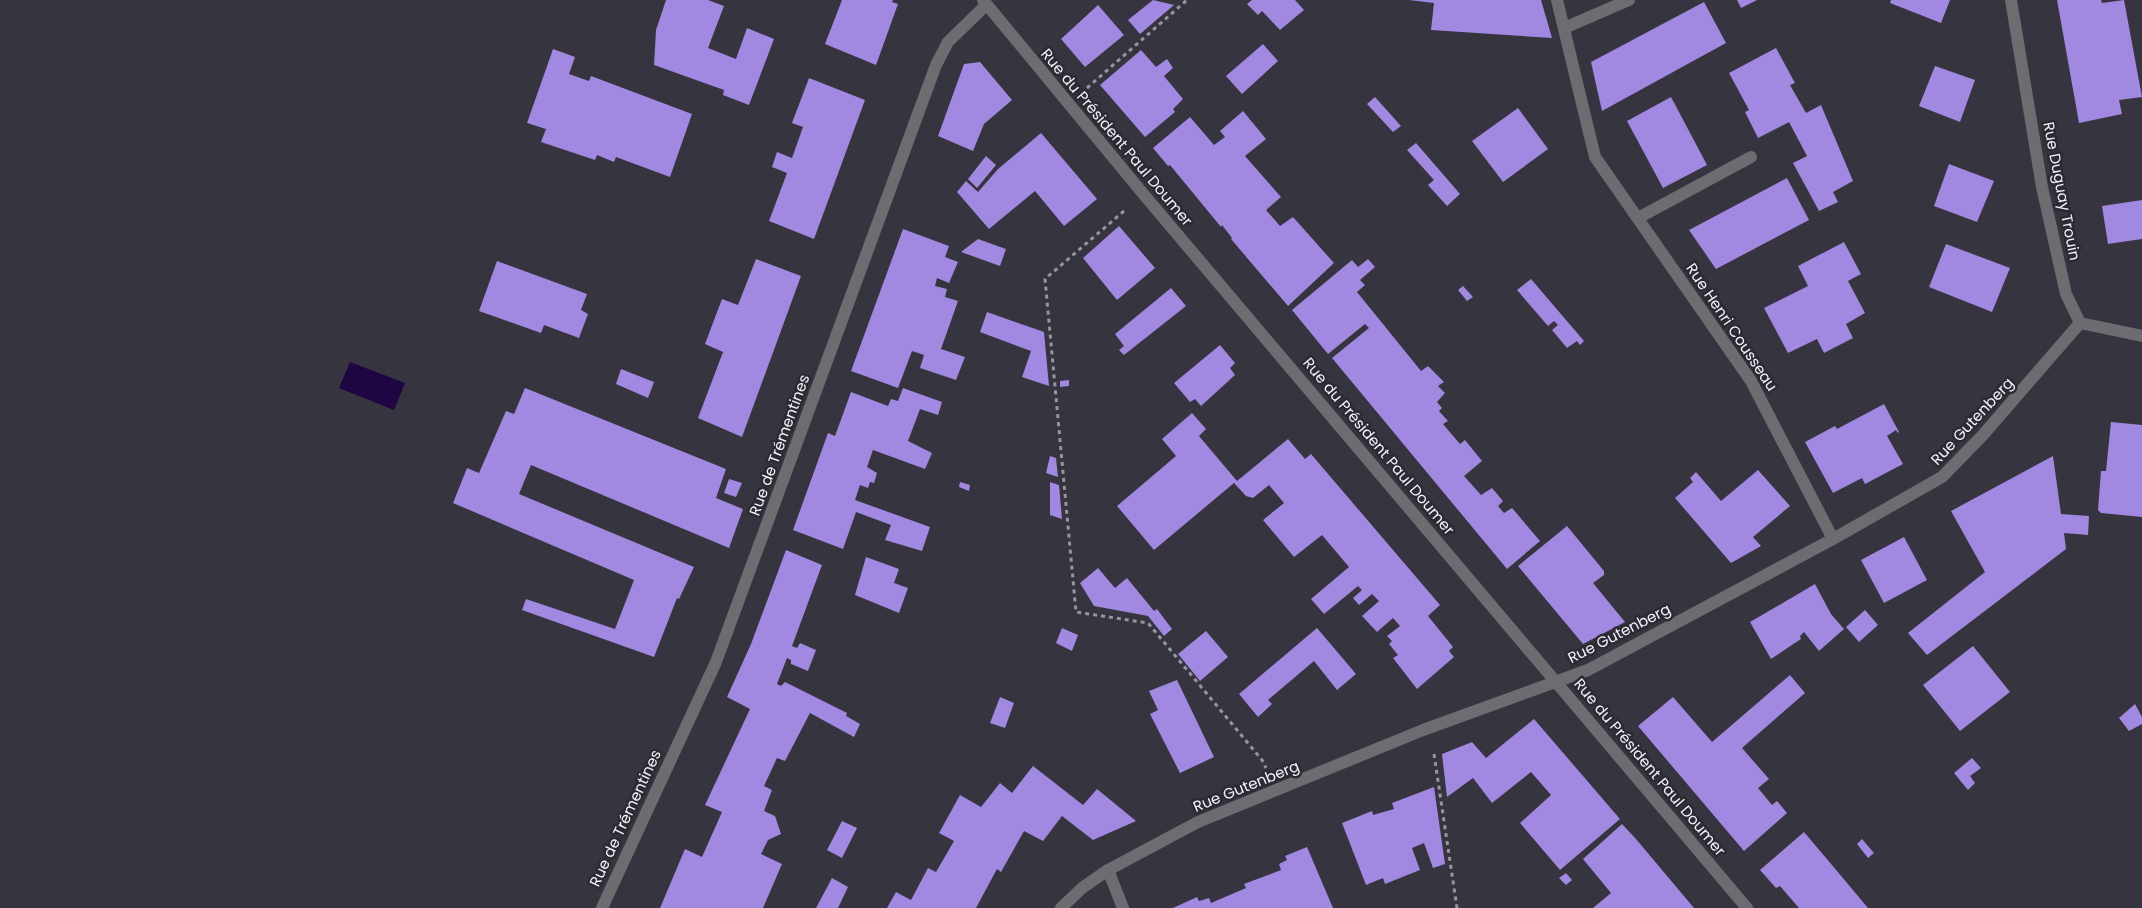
<svg xmlns="http://www.w3.org/2000/svg" width="2142" height="908" viewBox="0 0 2142 908" font-family="Poppins,sans-serif">
<style>
.water{fill:#1f0642}
.building{fill:#a188e0}
.lines{fill:none;stroke-linecap:round;stroke-linejoin:round}
.path{stroke:#97959e;stroke-width:3;stroke-dasharray:4 4;stroke-linecap:butt}
.minor{stroke:#6d6c71;stroke-width:12}
.labels{text-anchor:middle;dominant-baseline:central;stroke-width:5;stroke-linejoin:round;paint-order:stroke}
.street-label{font-size:15px;fill:#f3f2f9;stroke:#2c2a33}
</style>
<rect width="100%" height="100%" fill="#36343e"/>
<path class="water" d="M 350,362 L 405,383 L 394,410 L 339,388 Z"/>
<g class="building">
<path d="M 666,0 L 708,0 L 724,6 L 708,48 L 736,59 L 747,28 L 774,39 L 749,105 L 723,95 L 724,90 L 654,65 L 656,30 Z"/>
<path d="M 842,0 L 893,0 L 892,2 L 898,4 L 876,65 L 825,44 Z"/>
<path d="M 1153,0 L 1174,5 L 1140,34 L 1128,20 Z"/>
<path d="M 1252,0 L 1295,0 L 1304,10 L 1280,30 L 1262,11 L 1258,15 L 1247,4 Z"/>
<path d="M 1409,0 L 1541,0 L 1552,38 L 1431,30 L 1434,3 Z"/>
<path d="M 1737,0 L 1757,0 L 1741,8 Z"/>
<path d="M 1891,0 L 1950,0 L 1941,23 L 1890,3 Z"/>
<path d="M 2057,0 L 2101,0 L 2102,3 L 2124,0 L 2142,97 L 2119,100 L 2122,114 L 2079,123 Z"/>
<path d="M 1704,2 L 1726,43 L 1602,111 L 1591,62 Z"/>
<path d="M 1098,5 L 1124,35 L 1085,67 L 1061,39 Z"/>
<path d="M 1263,44 L 1278,61 L 1242,94 L 1226,76 Z"/>
<path d="M 1776,48 L 1795,83 L 1790,85 L 1806,113 L 1821,105 L 1853,181 L 1833,192 L 1838,202 L 1819,211 L 1793,163 L 1807,156 L 1789,122 L 1758,138 L 1745,112 L 1749,110 L 1729,73 Z"/>
<path d="M 553,49 L 575,57 L 569,74 L 589,81 L 591,76 L 692,114 L 670,177 L 616,157 L 614,162 L 597,155 L 595,160 L 541,142 L 546,129 L 527,123 Z"/>
<path d="M 1141,50 L 1156,67 L 1167,59 L 1173,68 L 1164,76 L 1183,99 L 1173,109 L 1175,112 L 1145,137 L 1100,85 Z"/>
<path d="M 980,62 L 1012,100 L 984,124 L 973,151 L 938,136 L 964,64 Z"/>
<path d="M 1935,66 L 1975,80 L 1960,122 L 1919,106 Z"/>
<path d="M 809,78 L 865,100 L 814,239 L 769,221 L 787,173 L 772,167 L 777,152 L 792,158 L 803,127 L 792,123 Z"/>
<path d="M 1375,97 L 1401,126 L 1393,132 L 1367,104 Z"/>
<path d="M 1671,97 L 1707,165 L 1663,188 L 1627,121 Z"/>
<path d="M 1518,108 L 1548,149 L 1503,182 L 1472,141 Z"/>
<path d="M 1243,111 L 1266,139 L 1245,156 L 1281,197 L 1266,210 L 1280,226 L 1293,217 L 1334,263 L 1288,306 L 1231,239 L 1232,238 L 1222,225 L 1221,227 L 1170,165 L 1168,166 L 1153,148 L 1190,117 L 1214,145 L 1225,137 L 1220,131 Z"/>
<path d="M 1041,133 L 1097,199 L 1064,226 L 1035,191 L 989,229 L 957,192 L 966,181 L 978,192 L 998,169 Z"/>
<path d="M 1416,143 L 1460,194 L 1447,206 L 1428,185 L 1434,180 L 1407,150 Z"/>
<path d="M 986,156 L 996,165 L 977,188 L 968,179 Z"/>
<path d="M 1949,164 L 1994,181 L 1977,222 L 1934,206 Z"/>
<path d="M 1787,178 L 1809,220 L 1716,269 L 1689,230 Z"/>
<path d="M 2142,200 L 2142,239 L 2108,244 L 2102,206 Z"/>
<path d="M 1119,226 L 1155,268 L 1117,300 L 1083,258 Z"/>
<path d="M 903,229 L 949,246 L 945,257 L 958,262 L 949,283 L 937,278 L 935,286 L 947,289 L 945,297 L 958,301 L 941,349 L 965,357 L 956,380 L 920,368 L 924,355 L 912,351 L 898,388 L 851,371 Z"/>
<path d="M 978,239 L 1006,249 L 1000,266 L 961,252 Z"/>
<path d="M 1844,242 L 1861,274 L 1848,281 L 1865,313 L 1846,324 L 1853,338 L 1824,353 L 1817,339 L 1788,353 L 1764,308 L 1808,286 L 1798,266 Z"/>
<path d="M 1946,244 L 2010,268 L 1992,312 L 1929,287 Z"/>
<path d="M 756,259 L 801,276 L 742,437 L 698,418 L 723,352 L 705,344 L 722,299 L 738,305 Z"/>
<path d="M 1368,259 L 1375,267 L 1360,280 L 1365,285 L 1357,292 L 1421,371 L 1428,366 L 1444,382 L 1438,386 L 1445,393 L 1437,402 L 1442,408 L 1439,411 L 1448,421 L 1443,424 L 1460,444 L 1465,440 L 1482,461 L 1464,476 L 1481,495 L 1492,488 L 1503,501 L 1498,506 L 1504,513 L 1512,508 L 1540,541 L 1507,569 L 1332,358 L 1369,328 L 1365,324 L 1328,354 L 1292,310 L 1352,260 L 1358,267 Z"/>
<path d="M 497,261 L 587,294 L 581,310 L 588,314 L 579,338 L 544,325 L 541,333 L 479,311 Z"/>
<path d="M 1531,279 L 1584,341 L 1580,345 L 1577,341 L 1567,348 L 1552,330 L 1558,325 L 1554,321 L 1548,326 L 1517,290 Z"/>
<path d="M 1463,286 L 1473,297 L 1467,301 L 1458,290 Z"/>
<path d="M 1171,288 L 1186,306 L 1124,355 L 1119,350 L 1124,346 L 1115,334 Z"/>
<path d="M 987,312 L 1044,332 L 1049,386 L 1022,377 L 1031,351 L 980,332 Z"/>
<path d="M 1220,345 L 1235,363 L 1230,368 L 1235,375 L 1201,406 L 1195,399 L 1190,402 L 1174,383 Z"/>
<path d="M 621,369 L 654,382 L 648,398 L 616,384 Z"/>
<path d="M 1069,380 L 1069,386 L 1060,387 L 1060,381 Z"/>
<path d="M 525,388 L 726,469 L 716,498 L 743,509 L 729,548 L 531,465 L 519,494 L 694,567 L 679,599 L 677,598 L 654,657 L 522,610 L 526,599 L 615,629 L 634,580 L 453,503 L 467,468 L 479,473 L 506,411 L 514,414 Z"/>
<path d="M 903,388 L 942,402 L 938,415 L 920,409 L 908,441 L 932,453 L 925,469 L 873,450 L 867,467 L 877,473 L 874,483 L 870,482 L 868,488 L 860,485 L 855,500 L 930,527 L 922,551 L 885,540 L 891,525 L 856,512 L 843,549 L 793,530 L 828,433 L 835,436 L 851,392 L 888,406 L 891,399 L 898,401 Z"/>
<path d="M 1884,404 L 1899,432 L 1898,433 L 1896,430 L 1887,436 L 1903,464 L 1865,484 L 1862,478 L 1833,493 L 1805,442 L 1835,426 L 1837,429 Z"/>
<path d="M 1192,413 L 1206,429 L 1199,436 L 1237,481 L 1288,439 L 1305,459 L 1311,454 L 1440,605 L 1428,616 L 1453,647 L 1449,651 L 1454,657 L 1417,689 L 1393,658 L 1398,655 L 1389,644 L 1392,641 L 1387,636 L 1400,626 L 1393,618 L 1377,632 L 1362,616 L 1379,601 L 1372,594 L 1359,605 L 1353,598 L 1362,590 L 1358,586 L 1324,614 L 1311,599 L 1349,567 L 1322,535 L 1294,557 L 1263,520 L 1284,503 L 1269,485 L 1253,498 L 1246,496 L 1234,483 L 1154,550 L 1117,506 L 1176,456 L 1162,439 Z"/>
<path d="M 2111,422 L 2142,425 L 2142,517 L 2101,513 L 2098,510 L 2101,471 L 2106,471 Z"/>
<path d="M 1050,456 L 1056,458 L 1058,477 L 1046,473 Z"/>
<path d="M 2053,456 L 2061,514 L 2089,516 L 2088,535 L 2064,533 L 2066,549 L 1927,655 L 1908,633 L 1985,572 L 1951,511 Z"/>
<path d="M 1758,470 L 1790,506 L 1753,537 L 1761,546 L 1731,563 L 1675,498 L 1693,482 L 1690,478 L 1696,472 L 1721,501 Z"/>
<path d="M 729,479 L 742,483 L 736,497 L 724,493 Z"/>
<path d="M 960,482 L 970,485 L 969,491 L 959,487 Z"/>
<path d="M 1050,482 L 1059,485 L 1062,519 L 1050,515 Z"/>
<path d="M 1567,526 L 1604,571 L 1604,575 L 1593,583 L 1625,622 L 1583,644 L 1518,566 Z"/>
<path d="M 1904,537 L 1927,580 L 1884,603 L 1861,560 Z"/>
<path d="M 786,550 L 822,565 L 792,646 L 797,648 L 800,643 L 816,650 L 808,671 L 791,664 L 791,660 L 787,658 L 777,684 L 781,686 L 785,682 L 847,713 L 846,716 L 860,724 L 854,737 L 810,713 L 785,761 L 777,758 L 764,786 L 772,790 L 764,811 L 775,816 L 781,834 L 768,840 L 761,854 L 782,864 L 763,908 L 660,908 L 685,849 L 702,857 L 722,812 L 705,805 L 750,709 L 727,697 L 751,644 Z"/>
<path d="M 866,557 L 899,569 L 894,583 L 908,588 L 899,613 L 855,595 Z"/>
<path d="M 1098,568 L 1115,588 L 1127,578 L 1154,611 L 1157,609 L 1172,629 L 1164,636 L 1148,616 L 1094,606 L 1080,583 Z"/>
<path d="M 1815,584 L 1831,614 L 1844,629 L 1819,651 L 1804,632 L 1800,636 L 1801,639 L 1771,659 L 1750,622 Z"/>
<path d="M 1865,610 L 1878,625 L 1859,642 L 1846,627 Z"/>
<path d="M 1062,628 L 1078,635 L 1072,651 L 1056,643 Z"/>
<path d="M 1317,628 L 1356,674 L 1337,690 L 1314,661 L 1268,700 L 1272,704 L 1258,717 L 1239,694 Z"/>
<path d="M 1206,631 L 1228,657 L 1200,681 L 1178,654 Z"/>
<path d="M 1973,646 L 2010,692 L 1960,731 L 1923,685 Z"/>
<path d="M 1790,675 L 1805,693 L 1742,748 L 1769,779 L 1758,788 L 1772,805 L 1777,801 L 1787,813 L 1744,851 L 1638,726 L 1673,697 L 1712,742 Z"/>
<path d="M 1177,680 L 1214,757 L 1180,773 L 1150,714 L 1158,710 L 1149,691 Z"/>
<path d="M 1000,697 L 1014,703 L 1005,728 L 990,723 Z"/>
<path d="M 2135,704 L 2142,717 L 2142,724 L 2129,731 L 2119,718 Z"/>
<path d="M 1534,719 L 1620,819 L 1560,870 L 1520,823 L 1551,795 L 1531,772 L 1492,803 L 1473,778 L 1447,797 L 1442,754 L 1472,742 L 1486,758 Z"/>
<path d="M 1972,758 L 1981,768 L 1970,776 L 1975,783 L 1968,790 L 1954,773 Z"/>
<path d="M 1033,766 L 1083,805 L 1097,789 L 1136,821 L 1093,840 L 1062,816 L 1043,841 L 1024,831 L 1001,872 L 997,869 L 976,908 L 887,908 L 896,892 L 911,900 L 928,868 L 936,872 L 954,841 L 939,833 L 960,795 L 981,807 L 1000,783 L 1012,793 Z"/>
<path d="M 1434,787 L 1445,864 L 1433,868 L 1424,843 L 1412,848 L 1420,870 L 1385,884 L 1383,878 L 1366,885 L 1342,823 L 1372,811 L 1373,815 L 1394,809 L 1392,803 Z"/>
<path d="M 842,821 L 857,828 L 842,858 L 827,850 Z"/>
<path d="M 1622,824 L 1636,839 L 1694,908 L 1593,908 L 1611,893 L 1583,859 Z"/>
<path d="M 1804,832 L 1837,871 L 1868,908 L 1799,908 L 1780,886 L 1776,888 L 1760,870 Z"/>
<path d="M 1862,839 L 1874,853 L 1868,858 L 1857,844 Z"/>
<path d="M 1307,847 L 1333,908 L 1173,908 L 1197,897 L 1199,901 L 1209,898 L 1211,903 L 1246,888 L 1244,884 L 1281,870 L 1279,864 L 1287,860 L 1285,856 Z"/>
<path d="M 1566,873 L 1572,880 L 1566,885 L 1559,878 Z"/>
<path d="M 832,878 L 848,887 L 838,908 L 816,908 Z"/>
</g>
<g class="lines">
<g class="path">
<path d="M 1087,88 L 1187,0"/>
<path d="M 1124,211 L 1045,279 L 1076,612 L 1148,623 L 1262,760 L 1266,768"/>
<path d="M 1434,754 L 1457,908"/>
</g>
<g class="minor">
<path d="M 983,0 L 1145,196 L 1747,908"/>
<path d="M 1557,0 L 1595,157 L 1751,381 L 1833,539"/>
<path d="M 2011,0 L 2042,187 L 2066,294 L 2080,323 L 2142,336"/>
<path d="M 1564,28 L 1629,0"/>
<path d="M 1638,218 L 1751,157"/>
<path d="M 1108,870 L 1123,908"/>
<path d="M 602,908 L 716,662 L 936,65 L 948,42 L 986,5"/>
<path d="M 1061,908 L 1082,888 L 1108,870 L 1198,822 L 1423,730 L 1588,670 L 1833,539 L 1942,477 L 1982,436 L 2080,323"/>
</g>
</g>
<g class="labels">
<g class="street-label">
<text transform="translate(1117 137) rotate(50)">Rue du Président Paul Doumer</text>
<text transform="translate(2062 191) rotate(79)">Rue Duguay Trouin</text>
<text transform="translate(1732 327) rotate(56)">Rue Henri Cousseau</text>
<text transform="translate(1972 421) rotate(-47)">Rue Gutenberg</text>
<text transform="translate(779 445) rotate(-70)">Rue de Trémentines</text>
<text transform="translate(1379 446) rotate(50)">Rue du Président Paul Doumer</text>
<text transform="translate(1619 633) rotate(-27)">Rue Gutenberg</text>
<text transform="translate(1650 767) rotate(50)">Rue du Président Paul Doumer</text>
<text transform="translate(1246 786) rotate(-22)">Rue Gutenberg</text>
<text transform="translate(625 818) rotate(-65)">Rue de Trémentines</text>
</g>
</g>
</svg>
